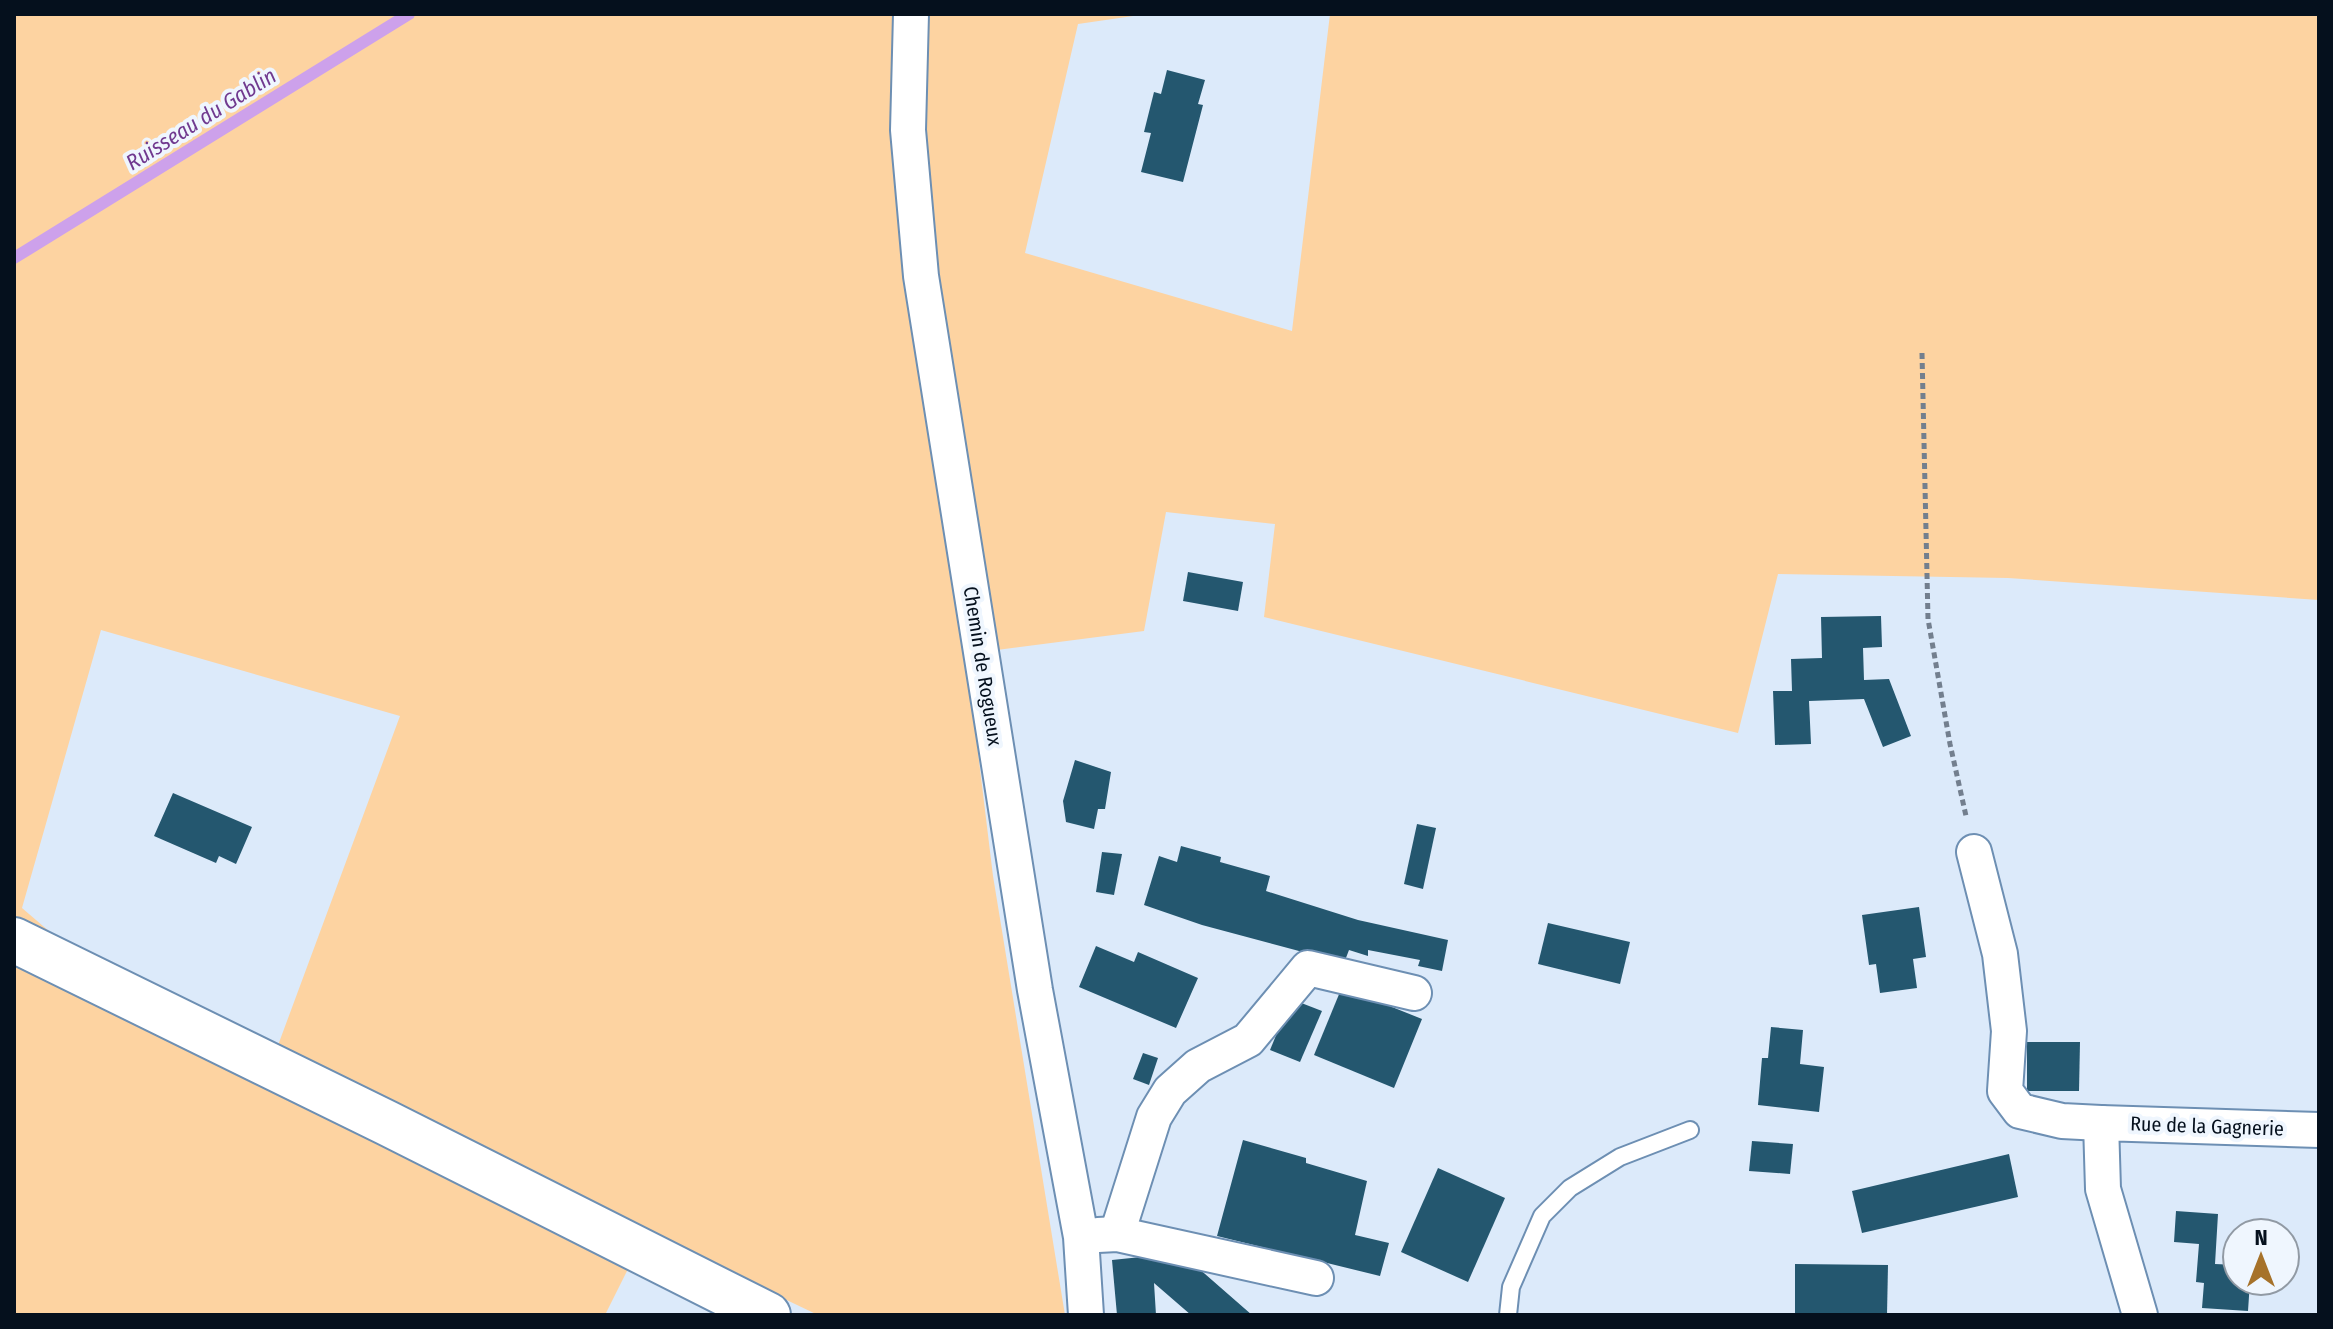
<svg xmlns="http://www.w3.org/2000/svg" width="2333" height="1329" viewBox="0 0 2333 1329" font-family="'Fira Sans Condensed',sans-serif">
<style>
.green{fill:#fdd3a1;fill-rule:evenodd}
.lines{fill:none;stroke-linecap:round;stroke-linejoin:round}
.stream{stroke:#cda1eb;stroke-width:12}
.building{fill:#24576f}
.lane-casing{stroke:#6d8fb3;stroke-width:20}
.street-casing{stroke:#6d8fb3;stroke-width:38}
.secondary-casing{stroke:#6d8fb3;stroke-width:48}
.path{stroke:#737f8e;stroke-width:5;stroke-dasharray:6 4;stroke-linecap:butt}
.lane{stroke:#fff;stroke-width:16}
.street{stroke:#fff;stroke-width:34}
.secondary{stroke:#fff;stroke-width:44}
.labels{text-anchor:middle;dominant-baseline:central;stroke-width:8;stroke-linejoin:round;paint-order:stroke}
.street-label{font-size:20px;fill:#05101d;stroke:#eff6fe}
.water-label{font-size:22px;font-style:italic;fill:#70398f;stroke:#eff6fe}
</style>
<rect width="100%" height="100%" fill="#dceafa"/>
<path class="green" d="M 14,14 L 1147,14 L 1078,24 L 1025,253 L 1292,331 L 1330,14 L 2319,14 L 2319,600 L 2008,578 L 1778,574 L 1738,733 L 1264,617 L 1275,524 L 1166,512 L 1144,631 L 966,654 L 993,876 L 1065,1315 L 818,1315 L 646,1233 L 605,1315 L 14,1315 ZM 101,630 L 400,716 L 277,1048 L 57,938 L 22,908 Z"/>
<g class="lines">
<path class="stream" d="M 14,258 L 409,14"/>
</g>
<g class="building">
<path d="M 1167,70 L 1205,80 L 1198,104 L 1203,105 L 1183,182 L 1141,172 L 1151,133 L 1144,132 L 1154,92 L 1161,94 Z"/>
<path d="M 1188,572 L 1243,582 L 1238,611 L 1183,601 Z"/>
<path d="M 1881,616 L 1882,647 L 1863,648 L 1864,680 L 1889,679 L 1911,736 L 1883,747 L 1864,699 L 1809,701 L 1811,744 L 1775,745 L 1773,691 L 1792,691 L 1791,659 L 1822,658 L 1821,617 Z"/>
<path d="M 1075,760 L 1111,772 L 1105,809 L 1098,809 L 1094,829 L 1066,822 L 1063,801 Z"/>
<path d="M 173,793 L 252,827 L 236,864 L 219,856 L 216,863 L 154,836 Z"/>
<path d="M 1417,824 L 1436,828 L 1423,889 L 1404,884 Z"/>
<path d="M 1181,846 L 1221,857 L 1220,862 L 1270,876 L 1266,891 L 1358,920 L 1448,940 L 1442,971 L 1418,966 L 1420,960 L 1368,950 L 1368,956 L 1349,950 L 1344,963 L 1202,925 L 1144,905 L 1159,856 L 1177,862 Z"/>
<path d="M 1102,852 L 1122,854 L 1114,895 L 1096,892 Z"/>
<path d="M 1919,907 L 1926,957 L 1913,959 L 1917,988 L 1880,993 L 1876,964 L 1869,965 L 1862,915 Z"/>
<path d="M 1548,923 L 1630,942 L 1620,984 L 1538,964 Z"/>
<path d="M 1096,946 L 1134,962 L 1138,952 L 1198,978 L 1176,1028 L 1079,987 Z"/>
<path d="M 1342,987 L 1422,1019 L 1394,1088 L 1314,1055 Z"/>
<path d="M 1291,999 L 1322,1011 L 1300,1062 L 1270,1050 Z"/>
<path d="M 1771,1027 L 1803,1030 L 1800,1064 L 1824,1067 L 1819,1112 L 1758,1105 L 1762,1058 L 1768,1058 Z"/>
<path d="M 2027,1042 L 2080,1042 L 2079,1091 L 2027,1091 Z"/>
<path d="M 1143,1053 L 1158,1058 L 1149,1085 L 1133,1079 Z"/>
<path d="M 1243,1140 L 1306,1158 L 1306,1163 L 1367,1181 L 1355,1235 L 1389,1243 L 1380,1276 L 1217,1236 Z"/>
<path d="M 1752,1141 L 1793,1144 L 1790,1174 L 1749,1171 Z"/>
<path d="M 2009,1154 L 2018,1197 L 1862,1233 L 1852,1191 Z"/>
<path d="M 1438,1168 L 1505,1198 L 1468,1282 L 1401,1252 Z"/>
<path d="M 2176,1211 L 2218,1214 L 2215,1264 L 2237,1265 L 2237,1281 L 2250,1281 L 2248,1311 L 2202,1308 L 2204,1283 L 2196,1282 L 2199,1244 L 2174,1242 Z"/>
<path d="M 1170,1254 L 1189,1260 L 1252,1315 L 1191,1315 L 1154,1283 L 1156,1315 L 1117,1315 L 1112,1260 Z"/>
<path d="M 1795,1264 L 1888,1265 L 1887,1315 L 1795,1315 Z"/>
</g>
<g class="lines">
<g class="lane-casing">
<path id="lane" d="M 1508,1315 L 1511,1287 L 1542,1216 L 1570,1188 L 1620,1157 L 1690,1130"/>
</g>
<g class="street-casing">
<g id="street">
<path d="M 911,14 L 908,130 L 921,276 L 1035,990 L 1081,1237 L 1086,1315"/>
<path d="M 1974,852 L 2000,954 L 2009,1031 L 2005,1091 L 2020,1111 L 2062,1121 L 2101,1123"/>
<path d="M 1117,1234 L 1154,1117 L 1170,1091 L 1198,1066 L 1248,1040 L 1308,968 L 1414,993"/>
<path d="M 1098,1235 L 1117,1234 L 1316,1278"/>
<path d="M 2140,1315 L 2103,1189 L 2101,1123 L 2319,1130"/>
</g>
</g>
<g class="secondary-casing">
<path id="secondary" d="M 14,940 L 387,1123 L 768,1315"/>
</g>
<path class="path" d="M 1922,353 L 1928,619 L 1950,744 L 1966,816"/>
<use href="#lane" class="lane"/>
<use href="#street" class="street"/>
<use href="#secondary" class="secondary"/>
</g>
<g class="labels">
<g class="street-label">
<text transform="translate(983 666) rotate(81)">Chemin de Rogueux</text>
<text transform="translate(2207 1126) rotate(2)">Rue de la Gagnerie</text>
</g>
<g class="water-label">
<text transform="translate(201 119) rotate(-32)">Ruisseau du Gablin</text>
</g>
</g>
<rect width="2333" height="1329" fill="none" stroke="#05101d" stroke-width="32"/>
<g transform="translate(2261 1257)"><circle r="38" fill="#eff6fe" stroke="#919aa4" stroke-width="2"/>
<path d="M0-6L14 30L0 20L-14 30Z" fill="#a6722a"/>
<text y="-12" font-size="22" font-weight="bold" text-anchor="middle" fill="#05101d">N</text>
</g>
</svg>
